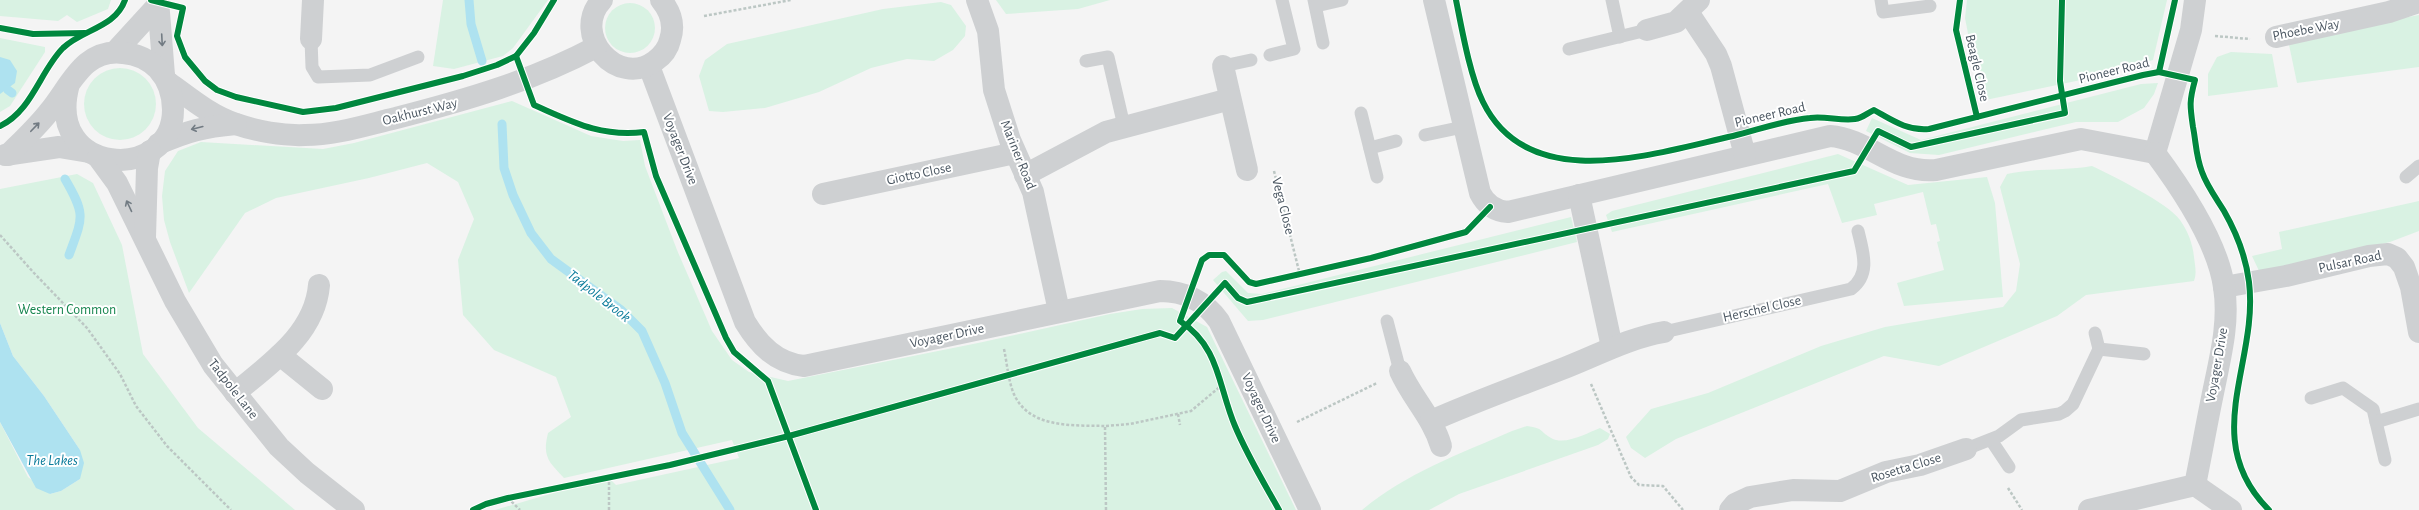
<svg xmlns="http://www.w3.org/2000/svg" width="2419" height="510" viewBox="0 0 2419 510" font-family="'Alegreya Sans',sans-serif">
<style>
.green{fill:#d9f2e3}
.water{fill:#aee2f0}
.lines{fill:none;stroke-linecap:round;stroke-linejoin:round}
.stream{stroke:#aee2f0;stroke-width:9}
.path{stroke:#bcc7c4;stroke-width:2.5;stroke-dasharray:3 2;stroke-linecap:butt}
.service{stroke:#ced0d2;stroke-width:13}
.minor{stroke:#ced0d2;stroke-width:22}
.tertiary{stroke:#ced0d2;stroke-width:22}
.cycleway-casing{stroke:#fff;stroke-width:8}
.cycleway{stroke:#00873e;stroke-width:6}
.oneway{stroke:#727b83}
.labels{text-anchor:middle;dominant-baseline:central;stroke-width:4;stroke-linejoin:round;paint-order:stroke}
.street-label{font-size:14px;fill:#4a5661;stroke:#fff}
.park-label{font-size:14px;fill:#17864f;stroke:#fff}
.water-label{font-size:15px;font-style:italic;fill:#0c7c9b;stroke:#fff}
</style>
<rect width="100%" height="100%" fill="#f4f4f4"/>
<g class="green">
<path d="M 0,0 L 111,0 L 108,9 L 77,22 L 67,15 L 58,21 L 0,16 Z"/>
<path d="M 443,0 L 548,0 L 513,48 L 503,56 L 454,69 L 433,66 Z"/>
<path d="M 996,0 L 1110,0 L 1078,9 L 1006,14 Z"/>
<path d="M 1967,0 L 2167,0 L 2153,60 L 2095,77 L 1981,101 L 1965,18 Z"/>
<path d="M 941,2 L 951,5 L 966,26 L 965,36 L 953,50 L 934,61 L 907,59 L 871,68 L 819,92 L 765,108 L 723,112 L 709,111 L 699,76 L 705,60 L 727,44 L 883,9 Z"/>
<circle cx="630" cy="28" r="25"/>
<path d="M 2419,15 L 2419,67 L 2297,83 L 2288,40 Z"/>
<path d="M 0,38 L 45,47 L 45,52 L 10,106 L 0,112 Z"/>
<path d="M 2231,52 L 2272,54 L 2278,87 L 2208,96 L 2208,74 L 2217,57 Z"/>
<circle cx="120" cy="104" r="36"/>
<path d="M 2158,83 L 2154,94 L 2144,108 L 2118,122 L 2076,122 L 1939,155 L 1910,153 L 1866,131 L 1872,118 L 1921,140 L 2141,84 Z"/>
<path d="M 512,101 L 591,136 L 623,141 L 640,140 L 645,166 L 677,250 L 712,331 L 732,360 L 749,372 L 788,381 L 978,343 L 1110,314 L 1142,309 L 1172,308 L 1207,327 L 1296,510 L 495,510 L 608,477 L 616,485 L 739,458 L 732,440 L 564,478 C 549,462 542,457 548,433 L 571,417 L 556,377 L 494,350 L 463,315 L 458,260 L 474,219 L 458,182 L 427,163 L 369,178 L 276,198 L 245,213 L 189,293 L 170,242 L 164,220 L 162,196 L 165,171 L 178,151 L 201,142 L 323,149 L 354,143 Z"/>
<path d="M 1838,154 L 1908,185 L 1987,177 L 1995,203 L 2003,297 L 1904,306 L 1897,283 L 1944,270 L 1937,242 L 1940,241 L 1936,224 L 1931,225 L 1923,192 L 1874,204 L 1877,215 L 1842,223 L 1828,184 L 1612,232 L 1606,215 L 1612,211 Z"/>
<path d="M 2092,166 C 2113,176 2168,203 2180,220 C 2188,231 2193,245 2194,257 C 2195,266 2197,273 2194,281 L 2086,295 L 2057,316 L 1939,366 L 1884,356 L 1676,439 L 1645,458 L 1631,448 L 1626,437 L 1651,409 L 1708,393 L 1821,346 L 1885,327 L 2003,307 L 2016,291 L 2020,264 L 2000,187 L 2007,174 C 2035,168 2064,171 2092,166 Z"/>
<path d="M 77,174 L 93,183 L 122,245 L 143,354 L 198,428 L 295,510 L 0,510 L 0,422 L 28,477 L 50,494 L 61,491 L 80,479 L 80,450 L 44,396 L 13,356 L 0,323 L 0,189 Z"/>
<path d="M 2419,201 L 2419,231 L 2390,242 L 2260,273 L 2252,256 L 2282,249 L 2279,232 Z"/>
<path d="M 1571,217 L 1577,242 L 1263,320 L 1248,321 L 1213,280 L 1222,272 L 1226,271 L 1248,293 L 1262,294 Z"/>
<path d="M 1527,426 C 1545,429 1538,430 1551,438 C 1565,446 1587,433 1600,428 L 1610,434 L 1608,439 L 1598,445 L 1459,494 L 1429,510 L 1362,510 C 1406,473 1460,454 1512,431 Z"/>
</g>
<g class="water">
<path d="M 0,57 L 10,60 L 17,71 L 15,83 L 0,94 Z"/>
<path d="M 0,323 L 13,356 L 44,396 L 80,450 L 84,463 L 80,479 L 61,491 L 50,494 L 36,488 L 0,422 Z"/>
</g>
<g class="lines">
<g class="stream">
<path d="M 469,0 L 471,24 L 482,61"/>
<path d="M 8,90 L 12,93"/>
<path d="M 502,124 L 504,168 L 513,195 L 531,233 L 551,259 L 621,310 L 642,331 L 665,383 L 682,433 L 730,510"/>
<path d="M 65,179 C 86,215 83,217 69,255"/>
</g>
<g class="path">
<path d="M 704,16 L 791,0"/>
<path d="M 2215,36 L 2250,39"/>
<path d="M 1274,171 L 1300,275"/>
<path d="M 0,235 L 34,273 L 87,328 L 120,374 L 136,406 L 167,446 L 231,510"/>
<path d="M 1004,349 C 1007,363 1008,378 1013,392 C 1028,429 1072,425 1105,426"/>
<path d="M 1591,384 L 1631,477 L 1639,485 L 1663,486 L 1683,510"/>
<path d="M 1178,414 L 1180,425"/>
<path d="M 1297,422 L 1377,383"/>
<path d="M 2008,488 L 2022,510"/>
<path d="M 508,498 L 520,510"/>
<path d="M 609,510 L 609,478"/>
<path d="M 1106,510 L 1105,426 L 1130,424 L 1191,411 L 1222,385"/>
</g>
<g class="service">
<path d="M 1314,0 L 1323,43"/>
<path d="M 1612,0 L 1620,37"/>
<path d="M 1881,0 L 1883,12 L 1930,6"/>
<path d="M 1316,6 L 1342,0"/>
<path d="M 311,39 L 312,67 L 318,77 L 370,75 L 418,57"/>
<path d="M 1569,49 L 1647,30"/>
<path d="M 1270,55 L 1294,49 L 1282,0"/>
<path d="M 1086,61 L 1108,57 L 1124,126"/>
<path d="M 1223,66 L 1251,60"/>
<path d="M 1361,113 L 1377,177"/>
<path d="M 1425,135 L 1463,127"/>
<path d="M 1370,148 L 1396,141"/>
<path d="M 2406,177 L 2419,166"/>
<path d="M 1387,321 L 1400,371"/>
<path d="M 1664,332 L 1851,289 C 1871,274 1863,252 1858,231"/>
<path d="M 2095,333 L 2099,349 L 2144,354"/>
<path d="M 2311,398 L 2343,388 L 2373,409 L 2385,460"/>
<path d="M 2376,422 L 2419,409"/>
<path d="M 1991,440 L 2009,467"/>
<path d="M 1966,449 L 1999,436 L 2021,420 L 2059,414 L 2065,411 L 2073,404 L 2099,349"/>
</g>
<g class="minor">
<path d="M 158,0 L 164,75"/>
<path d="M 977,0 L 988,31 L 994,90 L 1010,140 L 1033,192 L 1059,311"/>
<path d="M 1434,0 L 1480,193 C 1486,205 1495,211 1508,212 L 1830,136 C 1869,139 1893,174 1936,170 L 2081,139 L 2155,153"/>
<path d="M 1688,12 L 1716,54 L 1721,66 L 1745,155"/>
<path d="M 1647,30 L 1676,22 L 1699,0"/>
<path d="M 2276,37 L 2389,12 L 2419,2"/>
<path d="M 311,39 L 313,0"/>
<path d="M 115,52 L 157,6"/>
<path d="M 649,66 L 745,322 C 759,345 776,363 804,366 L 1160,291 C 1184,291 1205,301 1219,321 L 1310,510"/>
<path d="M 1223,66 L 1247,170"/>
<path d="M 2155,153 L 2191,30 L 2195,0"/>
<path d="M 1025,175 L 1106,132 L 1230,99"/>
<path d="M 823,194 L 1015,153"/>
<path d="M 1579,195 L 1612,347"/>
<path d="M 2224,287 L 2286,276 L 2369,256 L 2388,254 L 2397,258 L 2404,267 L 2411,287 L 2419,332"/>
<path d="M 280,355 L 322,389"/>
<path d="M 1400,371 C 1412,398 1433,418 1441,446"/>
<path d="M 235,393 C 270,364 315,334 319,285"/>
<path d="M 1431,421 C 1476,401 1521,385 1567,367 C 1600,354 1629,338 1664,332"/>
<path d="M 2195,485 L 2231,510"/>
<path d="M 1730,510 L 1735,504 L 1750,497 L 1793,490 L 1840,491 L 1886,472 L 1920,465 L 1966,449"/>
<path d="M 2089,510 L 2195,485 C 2201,456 2206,427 2212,398 C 2219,362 2230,324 2224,287 C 2218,243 2181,188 2155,153"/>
</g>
<g class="tertiary">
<path d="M 602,0 C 570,34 617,89 655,61 C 662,56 668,49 670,40 C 675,25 671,12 661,0"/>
<path d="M 169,83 C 190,98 211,116 236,124 C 256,131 283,136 305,135 C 336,135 366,125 396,118 C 466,100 532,81 596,47"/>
<path d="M 158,144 C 188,131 203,127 236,124"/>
<path d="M 5,155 L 59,147 L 89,152"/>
<path d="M 8,155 C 22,141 36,128 48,113 C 70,88 82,48 123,53 C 137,54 148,59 158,69 C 169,81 173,94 173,110 C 173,183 43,177 69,84"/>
<path d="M 98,157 L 117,183 L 175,301 L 213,365 L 279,447 L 307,473 L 354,510"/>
<path d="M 145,237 L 147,168 L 150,151"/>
</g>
<g class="cycleway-casing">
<g id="cycleway">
<path d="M 151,0 L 183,8 L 177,36 L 185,57 L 205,81 L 217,90 L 236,97 L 303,112 L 336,108 L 463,76 L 497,65 L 516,56 L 534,33 L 554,0"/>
<path d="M 1456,0 C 1462,30 1470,76 1483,102 C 1529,196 1655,153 1733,136 C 1758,130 1784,120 1810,118 C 1825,116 1841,121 1855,119 C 1863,118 1867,113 1874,110 C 1892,120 1907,131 1929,129 L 2143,75 L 2159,72 L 2195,80 C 2189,102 2190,106 2193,127 C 2196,142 2196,157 2202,172 C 2207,186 2216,198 2224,211 C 2236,232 2246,258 2249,282 C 2259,363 2198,439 2269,510"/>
<path d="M 1960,0 L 1956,30 L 1977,117"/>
<path d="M 0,28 L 33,34 L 85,33"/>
<path d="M 516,56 L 534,105 C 573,122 600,137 644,132 L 656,176 L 726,338 L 734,352 L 768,381 L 816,510"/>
<path d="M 2159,72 L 2175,0"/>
<path d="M 0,126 C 32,111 40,71 63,48 C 83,29 115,28 125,0"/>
<path d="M 473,510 L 486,504 L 508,498 L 670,465 L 789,436 L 1160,333 L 1175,338 L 1225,283 L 1238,298 L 1247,302 L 1854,171 L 1878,131 L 1911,147 L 2065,113 L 2060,81 L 2062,0"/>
<path d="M 1279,510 C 1264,483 1247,455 1235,426 C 1218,386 1220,347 1180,321 L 1202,260 L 1209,255 L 1224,255 L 1249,282 L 1256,284 L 1371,258 L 1466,232 L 1490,207"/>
</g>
</g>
<use href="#cycleway" class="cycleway"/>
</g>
<defs><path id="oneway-shaft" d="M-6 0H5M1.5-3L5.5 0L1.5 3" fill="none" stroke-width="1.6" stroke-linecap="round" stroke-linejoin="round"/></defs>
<g class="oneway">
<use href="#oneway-shaft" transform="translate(162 40) rotate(87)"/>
<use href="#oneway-shaft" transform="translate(35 127) rotate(-46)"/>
<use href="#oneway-shaft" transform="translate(197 128) rotate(166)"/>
<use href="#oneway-shaft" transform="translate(129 206) rotate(-115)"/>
</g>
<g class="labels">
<g class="street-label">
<text transform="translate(2306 30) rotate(-11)">Phoebe Way</text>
<text transform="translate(1977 68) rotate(77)">Beagle Close</text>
<text transform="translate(2114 71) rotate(-14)">Pioneer Road</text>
<text transform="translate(420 112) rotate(-14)">Oakhurst Way</text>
<text transform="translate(1770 115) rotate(-13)">Pioneer Road</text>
<text transform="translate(680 149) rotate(69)">Voyager Drive</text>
<text transform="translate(1018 155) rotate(68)">Mariner Road</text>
<text transform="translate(919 174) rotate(-12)">Giotto Close</text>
<text transform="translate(1283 206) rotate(76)">Vega Close</text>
<text transform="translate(2350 262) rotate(-12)">Pulsar Road</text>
<text transform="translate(1762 309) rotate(-13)">Herschel Close</text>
<text transform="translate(947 336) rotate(-12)">Voyager Drive</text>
<text transform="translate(2217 365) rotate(-80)">Voyager Drive</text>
<text transform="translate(233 389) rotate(52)">Tadpole Lane</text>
<text transform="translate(1261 408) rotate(65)">Voyager Drive</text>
<text transform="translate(1906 468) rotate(-17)">Rosetta Close</text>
</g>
<g class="park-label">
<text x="67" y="310">Western Common</text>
</g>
<g class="water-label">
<text transform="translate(599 296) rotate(38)">Tadpole Brook</text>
<text x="52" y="460">The Lakes</text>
</g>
</g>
</svg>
